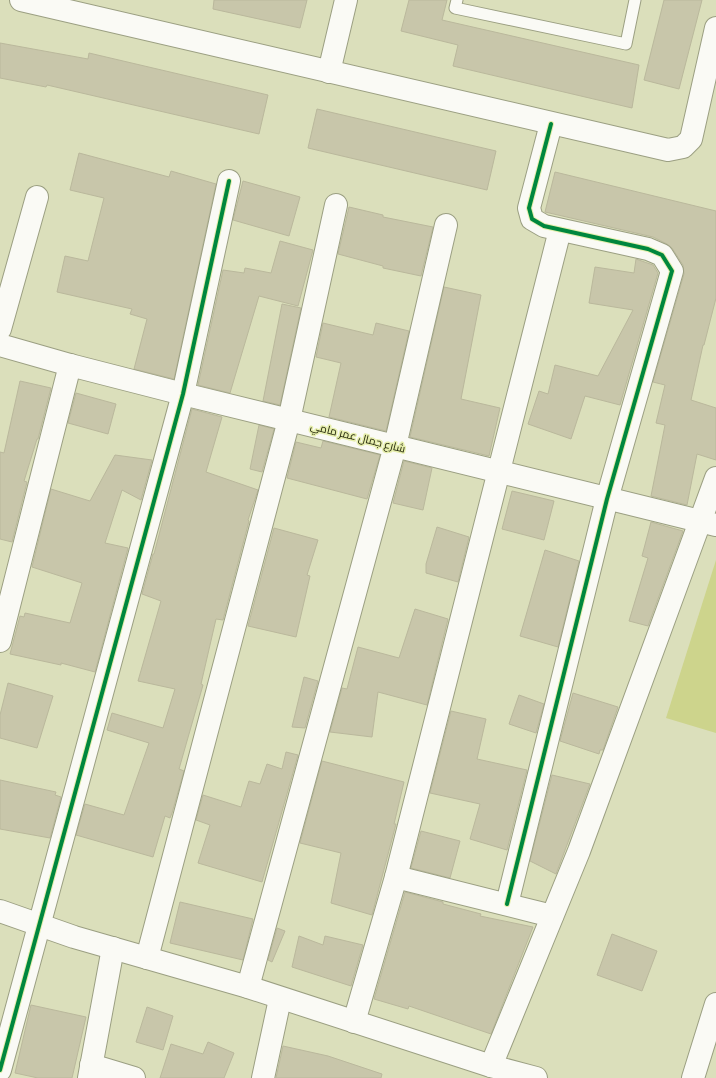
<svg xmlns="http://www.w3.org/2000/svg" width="716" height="1078" viewBox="0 0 716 1078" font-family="'Archivo Narrow',Cairo,sans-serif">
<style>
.green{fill:#cdd48c}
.building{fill:#c8c6aa;stroke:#bab89c}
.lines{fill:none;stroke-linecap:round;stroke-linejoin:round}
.service-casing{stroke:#9b9f82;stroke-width:13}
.minor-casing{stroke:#9b9f82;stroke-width:24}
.service{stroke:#fafaf5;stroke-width:11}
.minor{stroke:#fafaf5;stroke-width:22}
.cycleway-casing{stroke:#e6eeac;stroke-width:6}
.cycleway{stroke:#00873e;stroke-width:4}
.labels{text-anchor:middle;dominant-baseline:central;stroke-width:3;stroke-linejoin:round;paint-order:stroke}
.street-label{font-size:11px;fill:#1f2207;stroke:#e6eeac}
</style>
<rect width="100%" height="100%" fill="#dbdfbb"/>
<path class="green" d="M 716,560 L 716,733 L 666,718 Z"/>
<g class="building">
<path d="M 214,0 L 307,0 L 300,28 L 213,9 Z"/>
<path d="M 409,0 L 447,0 L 442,20 L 639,65 L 632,108 L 453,66 L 458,45 L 401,31 Z"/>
<path d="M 664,0 L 702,0 L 679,89 L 644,80 Z"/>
<path d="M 0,43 L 88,59 L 89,53 L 268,95 L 259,134 L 47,85 L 46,87 L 0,78 Z"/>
<path d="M 317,109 L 496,151 L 487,190 L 308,148 Z"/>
<path d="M 79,153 L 169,177 L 171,171 L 216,184 L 174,379 L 134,369 L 147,319 L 130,314 L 132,309 L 57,292 L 65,256 L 88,261 L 104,198 L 70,190 Z"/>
<path d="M 555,172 L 716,211 L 716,298 L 704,345 L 703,345 L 691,400 L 716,408 L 716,460 L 697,454 L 687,505 L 651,496 L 665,425 L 656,423 L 665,385 L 653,382 L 684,274 L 683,265 L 672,248 L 667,244 L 653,237 L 545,212 Z"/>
<path d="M 243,181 L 300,197 L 289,236 L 233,220 Z"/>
<path d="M 349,207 L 383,215 L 383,217 L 433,227 L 421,276 L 383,268 L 383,266 L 338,254 Z"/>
<path d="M 280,241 L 313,250 L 298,306 L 259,296 L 230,393 L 198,385 L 223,270 L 244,273 L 245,268 L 271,273 Z"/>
<path d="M 636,259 L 653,265 L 658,273 L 620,405 L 585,396 L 571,439 L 528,424 L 539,391 L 548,394 L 555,365 L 598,376 L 633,310 L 589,303 L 595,267 L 634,273 Z"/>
<path d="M 444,287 L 481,295 L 461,399 L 500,408 L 489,456 L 410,437 Z"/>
<path d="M 282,304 L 301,308 L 280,405 L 263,401 Z"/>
<path d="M 323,323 L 373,335 L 376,323 L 409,331 L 386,431 L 329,417 L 341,363 L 316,357 Z"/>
<path d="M 20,381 L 51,388 L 38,439 L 37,439 L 24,481 L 27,482 L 12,542 L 0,539 L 0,452 L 4,453 Z"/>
<path d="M 76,393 L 116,404 L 108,434 L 68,423 Z"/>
<path d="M 192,409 L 222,417 L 206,472 L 258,490 L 248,520 L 249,521 L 223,620 L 216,619 L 201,684 L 203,685 L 179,769 L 184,771 L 172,813 L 170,818 L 165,816 L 153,857 L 76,835 L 85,804 L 124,815 L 149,743 L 107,730 L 112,713 L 163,728 L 175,689 L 138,681 L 161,601 L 142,594 L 153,554 L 154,554 Z"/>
<path d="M 259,425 L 274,429 L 262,472 L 250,469 Z"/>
<path d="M 323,441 L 380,455 L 367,499 L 287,478 L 296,442 L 321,448 Z"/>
<path d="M 115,455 L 152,460 L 141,500 L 122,490 L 105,543 L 128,548 L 95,672 L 61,663 L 61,665 L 10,654 L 20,616 L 24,617 L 25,613 L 70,623 L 82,583 L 32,567 L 51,489 L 90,501 Z"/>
<path d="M 404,461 L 432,468 L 423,510 L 393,503 Z"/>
<path d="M 512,491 L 554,501 L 544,540 L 502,529 Z"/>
<path d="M 651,522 L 683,531 L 648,626 L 629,621 L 648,558 L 642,556 Z"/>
<path d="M 437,527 L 469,537 L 458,582 L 426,573 L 426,564 Z"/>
<path d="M 274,528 L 318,540 L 307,575 L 310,576 L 296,637 L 248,626 Z"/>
<path d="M 545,550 L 579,561 L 558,647 L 520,636 Z"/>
<path d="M 415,609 L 448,619 L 427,705 L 378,692 L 372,737 L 330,732 L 342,688 L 347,689 L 358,647 L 399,658 Z"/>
<path d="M 304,677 L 318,681 L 305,728 L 292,727 Z"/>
<path d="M 8,683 L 53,696 L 37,748 L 0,738 L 0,715 Z"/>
<path d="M 573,693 L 618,707 L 603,750 L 600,750 L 599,754 L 560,741 Z"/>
<path d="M 519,695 L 544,704 L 536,733 L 509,724 Z"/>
<path d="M 451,711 L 486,719 L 477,759 L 527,770 L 507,850 L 470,839 L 480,804 L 430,793 Z"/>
<path d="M 286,752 L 298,755 L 262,882 L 198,863 L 210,825 L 196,820 L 203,795 L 241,807 L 249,781 L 260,784 L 267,764 L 282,769 Z"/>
<path d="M 322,761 L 404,782 L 394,824 L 396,824 L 372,915 L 331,903 L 341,853 L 300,843 Z"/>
<path d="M 552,775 L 590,784 L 556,874 L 530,861 Z"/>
<path d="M 0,780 L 56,792 L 55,795 L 61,797 L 50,838 L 0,829 Z"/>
<path d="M 421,831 L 460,841 L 450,878 L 411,868 Z"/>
<path d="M 405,892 L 443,902 L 443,904 L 481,914 L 480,916 L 533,927 L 491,1034 L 409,1006 L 408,1009 L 374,999 Z"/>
<path d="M 180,902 L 253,919 L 243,960 L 170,943 Z"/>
<path d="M 277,928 L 285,931 L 272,962 L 268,960 Z"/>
<path d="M 612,934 L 657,951 L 642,991 L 597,975 Z"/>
<path d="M 299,936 L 323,945 L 325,936 L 363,945 L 351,986 L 292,967 Z"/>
<path d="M 31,1005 L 86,1017 L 72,1078 L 38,1078 L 15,1073 Z"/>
<path d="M 147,1007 L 173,1016 L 163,1050 L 136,1042 Z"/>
<path d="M 208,1042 L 234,1053 L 224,1078 L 160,1078 L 171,1044 L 203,1054 Z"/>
<path d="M 283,1046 L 328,1056 L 382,1074 L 381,1078 L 276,1078 Z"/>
</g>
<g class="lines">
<g class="service-casing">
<path id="service" d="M 457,0 L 455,8 L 626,44 L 635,0"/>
</g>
<g class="minor-casing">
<g id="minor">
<path d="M 21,0 L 668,150 L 683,147 L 691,139 L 716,28"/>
<path d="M 329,72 L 346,0"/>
<path d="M 0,329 L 37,197"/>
<path d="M 0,345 L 70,365 L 183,394 L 716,525"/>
<path d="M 0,641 L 70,365"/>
<path d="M 396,877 L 552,916"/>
<path d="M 507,904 L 607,499 L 672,271 L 662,255 L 648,249 L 544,226 L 532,219 L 529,208 L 551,124"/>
<path d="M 0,911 L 74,937 L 248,987 L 491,1066 L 536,1078"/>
<path d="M 147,958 L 289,420 L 336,205"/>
<path d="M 248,987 L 395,446 L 446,225"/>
<path d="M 354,1022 L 396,877 L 560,230"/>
<path d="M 91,1065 L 134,1078"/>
<path d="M 491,1066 L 579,851 L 716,478"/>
<path d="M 0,1070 L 183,394 L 229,181"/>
<path d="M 89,1078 L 113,948"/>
<path d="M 263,1078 L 280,999"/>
<path d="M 693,1078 L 716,1004"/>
</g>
</g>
<use href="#service" class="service"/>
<use href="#minor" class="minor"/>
<g class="cycleway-casing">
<g id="cycleway">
<path d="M 507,904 L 607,499 L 672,271 L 662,255 L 648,249 L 544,226 L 532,219 L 529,208 L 551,124"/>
<path d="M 0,1070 L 183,394 L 229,181"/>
</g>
</g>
<use href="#cycleway" class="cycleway"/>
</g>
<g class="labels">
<g class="street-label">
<text transform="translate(358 437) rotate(14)">شارع جمال عمر مامي</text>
</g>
</g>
</svg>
